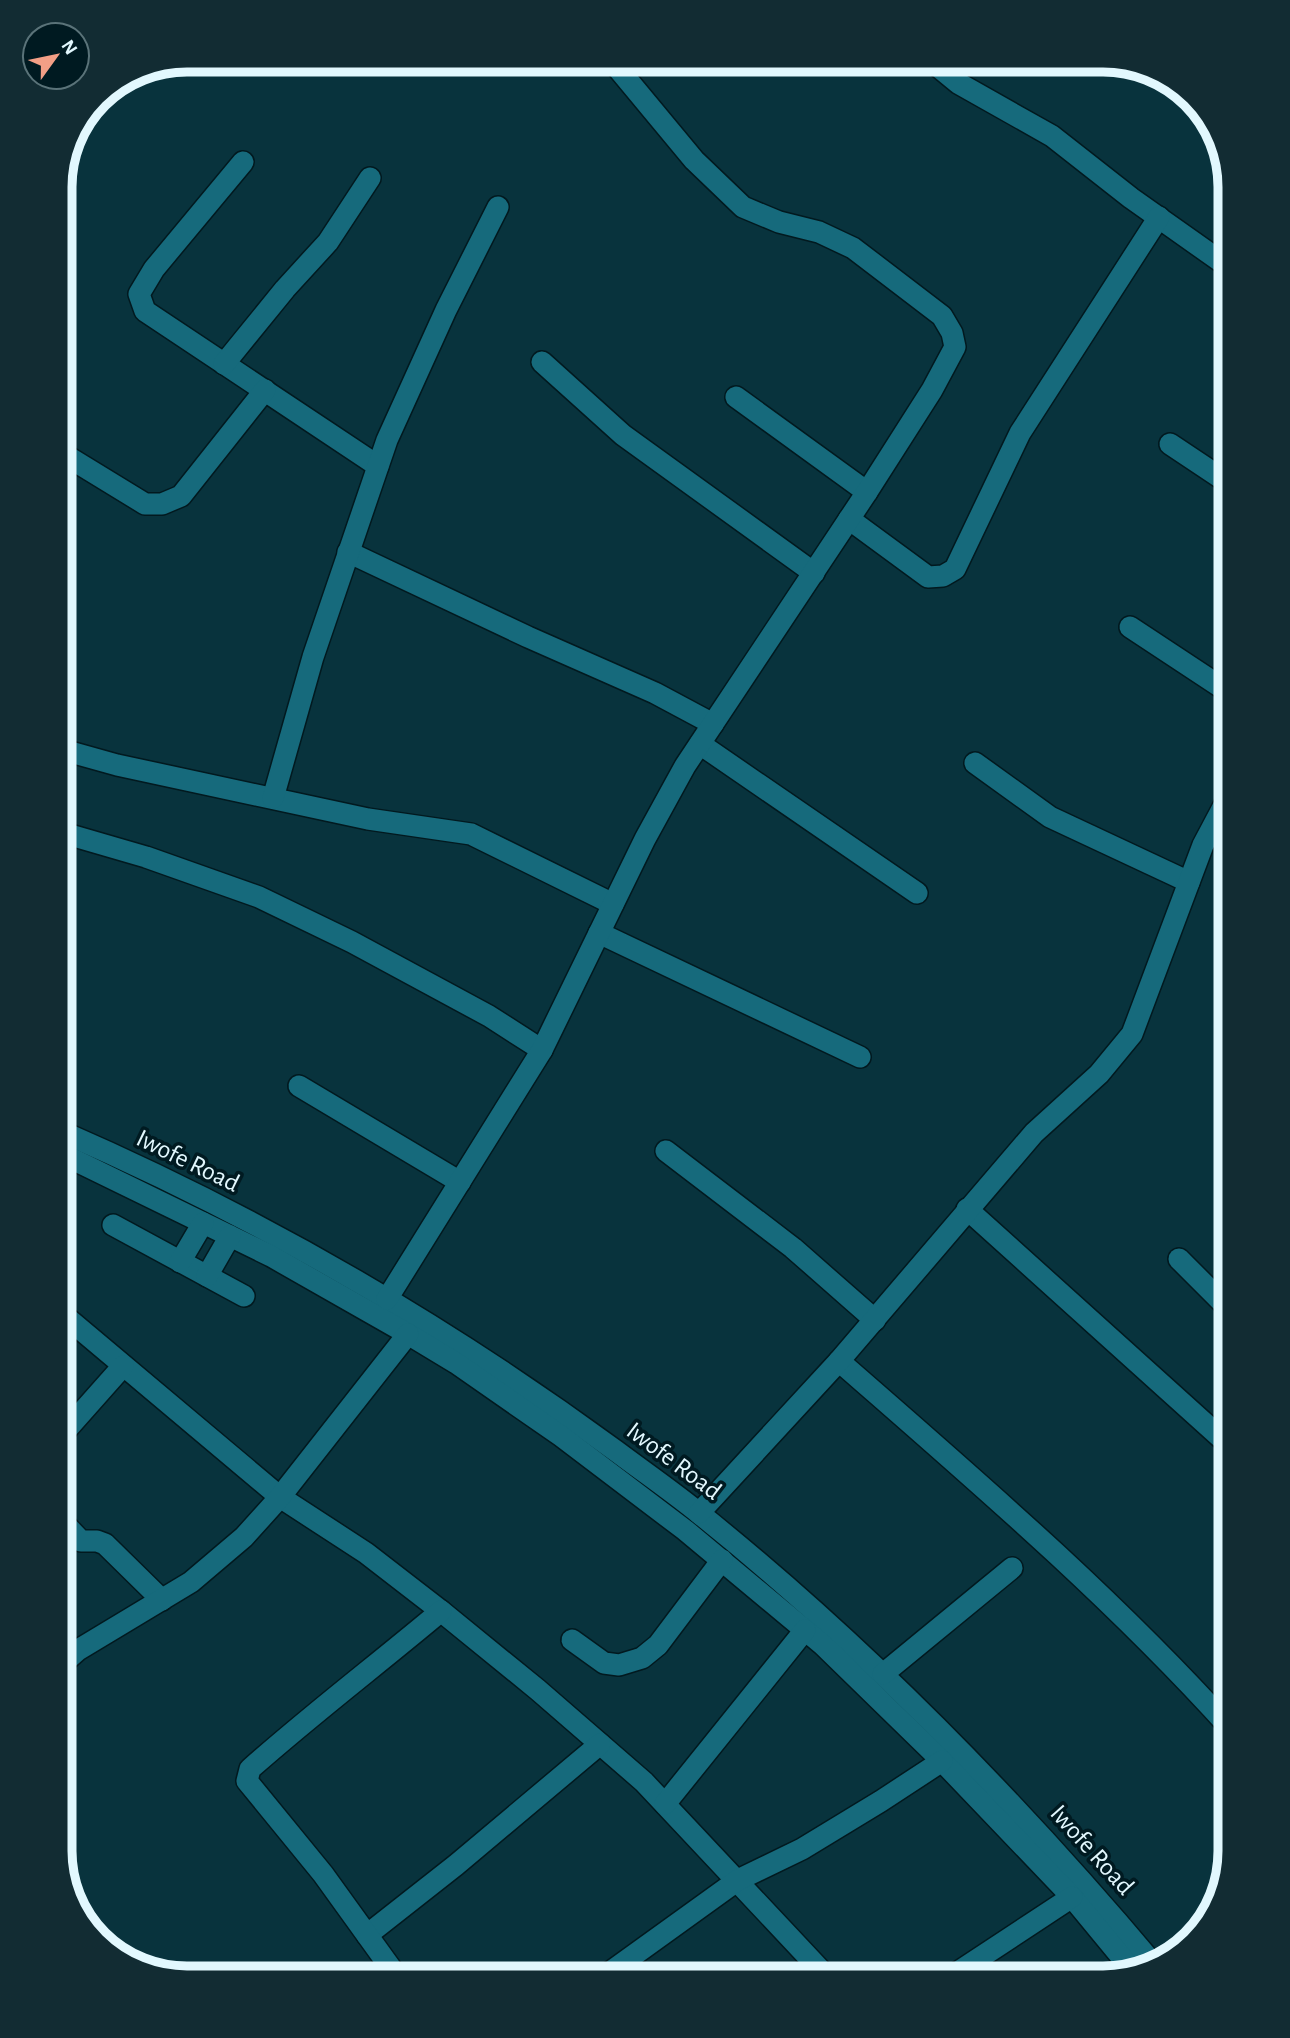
<svg xmlns="http://www.w3.org/2000/svg" width="1290" height="2038" viewBox="0 0 1290 2038" font-family="'Alegreya Sans',sans-serif">
<style>
.lines{fill:none;stroke-linecap:round;stroke-linejoin:round}
.minor-casing{stroke:#02191f;stroke-width:24}
.minor{stroke:#166a7c;stroke-width:21}
.labels{text-anchor:middle;dominant-baseline:central;stroke-width:7;stroke-linejoin:round;paint-order:stroke}
.street-label{font-size:26px;fill:#e2f8fe;stroke:#001a21}
.rim{fill:none;stroke:#e2f8fe;stroke-width:9}
</style>
<rect width="100%" height="100%" fill="#08333d"/>
<g class="lines">
<g class="minor-casing">
<g id="minor">
<path d="M 930,60 L 958,83 L 1052,136 L 1131,198 L 1230,268"/>
<path d="M 243,162 L 154,269 L 139,294 L 145,311 L 378,466"/>
<path d="M 542,362 L 623,435 L 814,573"/>
<path d="M 224,364 L 285,289 L 328,242 L 370,178"/>
<path d="M 736,397 L 867,492"/>
<path d="M 1170,444 L 1230,484"/>
<path d="M 60,452 L 145,504 L 162,504 L 181,496 L 265,390"/>
<path d="M 849,519 L 928,577 L 943,576 L 955,569 L 1020,433 L 1159,217"/>
<path d="M 348,552 L 528,637 L 655,693 L 713,724"/>
<path d="M 1130,627 L 1230,693"/>
<path d="M 700,744 L 917,893"/>
<path d="M 60,749 L 117,765 L 368,819 L 471,834 L 613,904"/>
<path d="M 975,763 L 1050,817 L 1189,882"/>
<path d="M 273,798 L 313,657 L 387,440 L 446,310 L 498,207"/>
<path d="M 60,832 L 146,857 L 259,897 L 352,942 L 489,1016 L 542,1050"/>
<path d="M 599,933 L 860,1057"/>
<path d="M 299,1086 L 460,1182"/>
<path d="M 60,1131 C 256,1216 443,1324 616,1451 C 644,1472 673,1492 700,1514 C 867,1648 1017,1802 1155,1966"/>
<path d="M 666,1151 L 793,1248 L 875,1320"/>
<path d="M 60,1153 L 271,1256 L 408,1334 L 456,1363 L 561,1436 L 685,1530 L 823,1645 L 942,1761 L 1072,1897 L 1133,1971"/>
<path d="M 967,1209 L 1230,1446"/>
<path d="M 113,1225 L 244,1296"/>
<path d="M 1179,1259 L 1230,1310"/>
<path d="M 180,1262 L 203,1223"/>
<path d="M 207,1276 L 230,1236"/>
<path d="M 387,1299 L 542,1050 L 645,839 L 685,766 L 867,492 L 932,390 L 955,347 L 952,333 L 942,316 L 853,248 L 819,232 L 779,222 L 743,207 L 694,160 L 611,60"/>
<path d="M 60,1312 L 280,1497 L 366,1553 L 441,1611 L 538,1690 L 644,1782 L 828,1978"/>
<path d="M 839,1361 C 974,1479 1110,1595 1230,1728"/>
<path d="M 60,1437 L 123,1366"/>
<path d="M 699,1513 L 839,1361 L 1034,1133 L 1099,1074 L 1132,1034 L 1203,845 L 1230,794"/>
<path d="M 60,1519 L 81,1541 L 97,1541 L 105,1544 L 162,1600"/>
<path d="M 572,1640 L 604,1663 L 619,1665 L 642,1658 L 658,1645 L 722,1560"/>
<path d="M 60,1666 L 78,1650 L 191,1582 L 244,1537 L 280,1497 L 408,1334"/>
<path d="M 883,1674 L 1012,1568"/>
<path d="M 665,1804 L 805,1630"/>
<path d="M 367,1935 L 456,1865 L 600,1744"/>
<path d="M 398,1978 L 323,1874 L 247,1781 L 250,1769 C 312,1714 378,1664 441,1611"/>
<path d="M 602,1978 L 738,1880 L 802,1849 L 881,1801 L 942,1761"/>
<path d="M 949,1978 L 1072,1897"/>
</g>
</g>
<use href="#minor" class="minor"/>
</g>
<g class="labels">
<g class="street-label">
<text transform="translate(188 1161) rotate(26)">Iwofe Road</text>
<text transform="translate(674 1461) rotate(37)">Iwofe Road</text>
<text transform="translate(1092 1850) rotate(48)">Iwofe Road</text>
</g>
</g>
<path d="M0 0H1290V2038H0ZM187 72H1103A115 115 0 0 1 1218 187V1851A115 115 0 0 1 1103 1966H187A115 115 0 0 1 72 1851V187A115 115 0 0 1 187 72Z" fill="#122c33" fill-rule="evenodd"/>
<path class="rim" d="M187 72H1103A115 115 0 0 1 1218 187V1851A115 115 0 0 1 1103 1966H187A115 115 0 0 1 72 1851V187A115 115 0 0 1 187 72Z"/>
<g transform="translate(56 56) rotate(57)"><circle r="33" fill="#001a21" stroke="#5a7379" stroke-width="2"/>
<path d="M0-5L12 26L0 18L-12 26Z" fill="#f39f86"/>
<text y="-10" font-size="19" font-weight="bold" text-anchor="middle" fill="#e2f8fe">N</text>
</g>
</svg>
